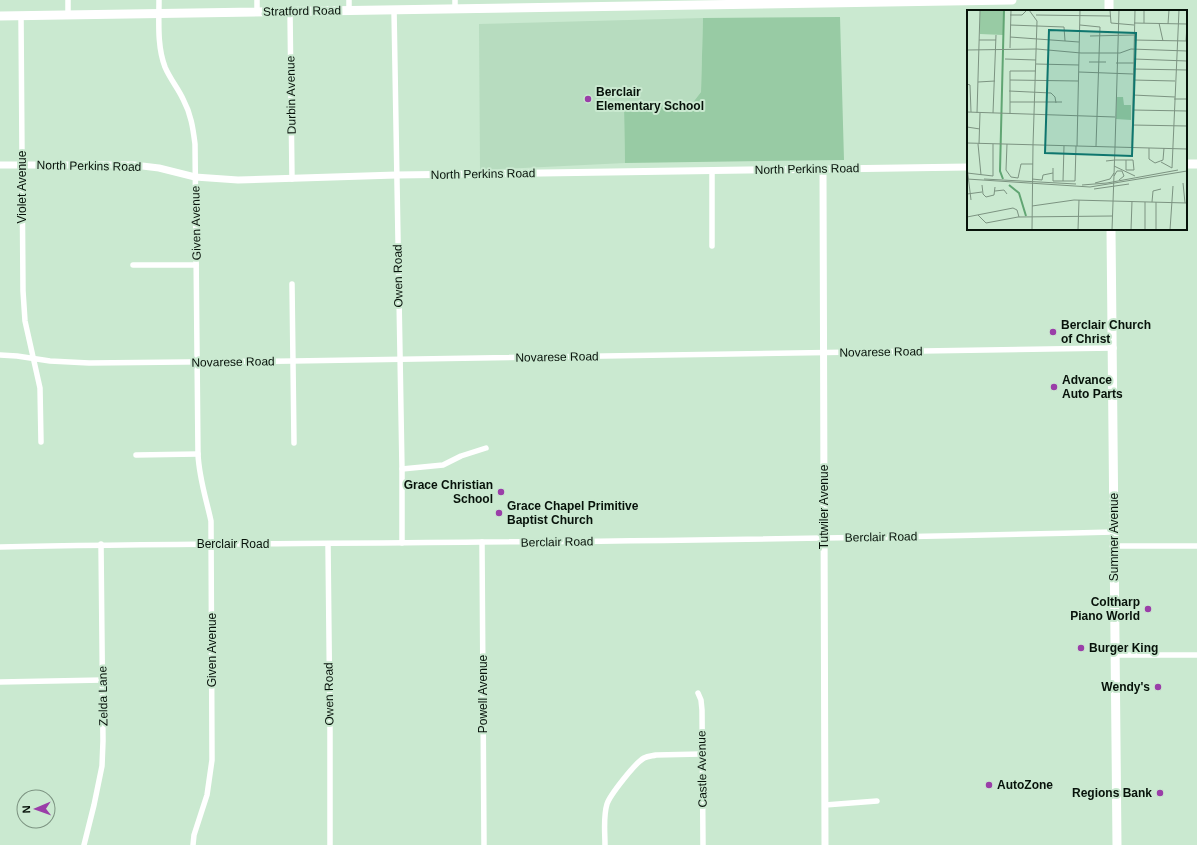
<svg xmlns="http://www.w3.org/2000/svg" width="1197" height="845" viewBox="0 0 1197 845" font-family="Arial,sans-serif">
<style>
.built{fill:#b7dcbf}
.green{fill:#98cba4}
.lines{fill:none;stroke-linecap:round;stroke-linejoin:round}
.minor{stroke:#fff;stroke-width:5.5}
.tertiary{stroke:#fff;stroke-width:7}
.primary{stroke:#fff;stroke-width:9}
.poi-dot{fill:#9a3ea8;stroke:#cae9d0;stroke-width:1.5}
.labels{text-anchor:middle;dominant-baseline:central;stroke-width:4;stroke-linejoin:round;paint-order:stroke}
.street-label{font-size:12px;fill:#07120a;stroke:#cae9d0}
.poi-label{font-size:12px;font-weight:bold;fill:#07120a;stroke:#cae9d0;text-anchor:start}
.inset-river{fill:none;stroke:#61a573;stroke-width:2}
.inset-road{fill:none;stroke:#7c9381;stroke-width:1}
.view{fill:#0f766e;fill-opacity:0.15;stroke:#0f766e;stroke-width:2}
.inset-edge{fill:none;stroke:#07120a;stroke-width:2}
</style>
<rect width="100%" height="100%" fill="#cae9d0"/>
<path class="built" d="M 703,18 L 701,92 L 691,105 L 624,107 L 625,163 L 480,170 L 479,24 Z"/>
<path class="green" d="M 840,17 L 844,160 L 625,163 L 624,107 L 691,105 L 701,92 L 703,18 Z"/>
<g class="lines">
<g class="minor">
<path d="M 68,0 L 68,15"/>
<path d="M 159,0 C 159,22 157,46 165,67 C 170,79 178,88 183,99 C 191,114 193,128 195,144 L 198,454 C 199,478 206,498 211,521 L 212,760 L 207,795 L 194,835 L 193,845"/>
<path d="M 257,0 L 257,12"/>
<path d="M 349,0 L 349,11"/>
<path d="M 455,0 L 455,9"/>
<path d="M 394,10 L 402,469 L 402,543"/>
<path d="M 290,12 L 292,179"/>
<path d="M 21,16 L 23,291 L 25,321 L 40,388 L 41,442"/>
<path d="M 712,171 L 712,246"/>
<path d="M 133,265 L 196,265"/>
<path d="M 292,284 L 294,443"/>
<path d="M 0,355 L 17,356 L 50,361 L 89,363 L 293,361 L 1114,348"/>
<path d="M 136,455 L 198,454"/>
<path d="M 402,469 L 443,465 L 461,456 L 486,448"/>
<path d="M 482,542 L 484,845"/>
<path d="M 328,544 L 330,731 L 330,845"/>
<path d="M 1114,546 L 1197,546"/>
<path d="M 0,547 C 160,543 321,544 481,542 C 692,541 903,537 1113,532"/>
<path d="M 1115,655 L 1197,655"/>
<path d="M 0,682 L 103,680"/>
<path d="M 698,693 L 701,700 L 702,710 L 703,845"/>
<path d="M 825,805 L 877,801"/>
<path d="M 84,845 L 94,805 L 102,766 L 103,741 L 101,544"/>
<path d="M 605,845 C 605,832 603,817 607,804 C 610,795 635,763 644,758 C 648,756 652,756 656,755 L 702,754"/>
</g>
<g class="tertiary">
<path d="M 0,165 L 134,165 L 159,168 L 195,177 L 238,180 L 396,175 L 968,167"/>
<path d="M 823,169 L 825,845"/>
</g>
<g class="primary">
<path d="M 1109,0 L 1109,11"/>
<path d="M 0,16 L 1012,0"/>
<path d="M 1186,164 L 1197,164"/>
<path d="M 1111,229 L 1117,845"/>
</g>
</g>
<g class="poi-dot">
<circle cx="588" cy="99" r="4"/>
<circle cx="1053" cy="332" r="4"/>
<circle cx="1054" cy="387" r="4"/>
<circle cx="501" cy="492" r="4"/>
<circle cx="499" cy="513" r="4"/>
<circle cx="1148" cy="609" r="4"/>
<circle cx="1081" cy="648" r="4"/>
<circle cx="1158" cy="687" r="4"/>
<circle cx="989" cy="785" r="4"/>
<circle cx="1160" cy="793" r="4"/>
</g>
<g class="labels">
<g class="street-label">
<text transform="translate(302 11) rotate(-1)">Stratford Road</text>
<text transform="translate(291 95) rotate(-91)">Durbin Avenue</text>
<text transform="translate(89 166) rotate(1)">North Perkins Road</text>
<text transform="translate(807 169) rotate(-1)">North Perkins Road</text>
<text transform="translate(483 174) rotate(-1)">North Perkins Road</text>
<text transform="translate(22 187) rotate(-90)">Violet Avenue</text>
<text transform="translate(196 223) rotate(-91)">Given Avenue</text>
<text transform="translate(398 276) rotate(-91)">Owen Road</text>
<text transform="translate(881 352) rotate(-1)">Novarese Road</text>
<text transform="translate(557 357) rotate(-1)">Novarese Road</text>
<text transform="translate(233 362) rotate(-1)">Novarese Road</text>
<text transform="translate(824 507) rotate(-90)">Tutwiler Avenue</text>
<text transform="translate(881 537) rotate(-1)">Berclair Road</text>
<text transform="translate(1114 537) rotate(-90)">Summer Avenue</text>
<text transform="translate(557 542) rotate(-1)">Berclair Road</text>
<text x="233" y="544">Berclair Road</text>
<text transform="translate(212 650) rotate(-90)">Given Avenue</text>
<text transform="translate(329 694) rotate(-91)">Owen Road</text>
<text transform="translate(483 694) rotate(-90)">Powell Avenue</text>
<text transform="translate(103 696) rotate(-91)">Zelda Lane</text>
<text transform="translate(702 769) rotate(-91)">Castle Avenue</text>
</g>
<g class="poi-label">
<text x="596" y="92">Berclair<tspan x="596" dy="14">Elementary School</tspan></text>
<text x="1061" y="325">Berclair Church<tspan x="1061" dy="14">of Christ</tspan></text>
<text x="1062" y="380">Advance<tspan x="1062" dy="14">Auto Parts</tspan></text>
<text x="493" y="485" text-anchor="end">Grace Christian<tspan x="493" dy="14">School</tspan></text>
<text x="507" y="506">Grace Chapel Primitive<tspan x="507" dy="14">Baptist Church</tspan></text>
<text x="1140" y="602" text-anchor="end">Coltharp<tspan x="1140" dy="14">Piano World</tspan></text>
<text x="1089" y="648">Burger King</text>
<text x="1150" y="687" text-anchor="end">Wendy's</text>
<text x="997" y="785">AutoZone</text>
<text x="1152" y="793" text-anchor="end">Regions Bank</text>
</g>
</g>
<g transform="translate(967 10)">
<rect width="220" height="220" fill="#cae9d0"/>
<path d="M 13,0 L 36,0 L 36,25 L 13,24 ZM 150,87 L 156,87 L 157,95 L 164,95 L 164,110 L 149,109 Z" fill="#98cba4"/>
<path class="inset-river" d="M 36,169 L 33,161 L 37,0M 42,175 L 52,183 L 59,206"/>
<path class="inset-road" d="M 62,0 L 70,11 L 66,135M 143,0 L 144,13 L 167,15M 43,5 L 55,5 L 60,0M 69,5 L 143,6M 167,13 L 220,14M 177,13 L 177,0M 192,13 L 196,31M 201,14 L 202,0M 43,15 L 97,17 L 98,31M 113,15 L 133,17 L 129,136M 123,26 L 167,25M 43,27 L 112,32M 12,30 L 29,30M 167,30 L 220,31M 219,31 L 220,15M 43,38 L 44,0M 0,40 L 70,39 L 114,43 L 153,43 L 164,39 L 220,41M 38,49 L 69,50M 167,49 L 220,51M 122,52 L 139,52M 149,53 L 167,53M 69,54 L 112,55M 166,59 L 220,60M 112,62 L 166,64M 43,70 L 111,71M 166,70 L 208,71M 11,72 L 28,71M 0,74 L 3,75 L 4,102M 42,81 L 84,83 L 88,87 L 89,93M 166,85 L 208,87M 207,89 L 220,89M 43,92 L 95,92M 166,100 L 220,101M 0,102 L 148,107M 10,103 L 13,0M 26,103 L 29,25M 43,104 L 43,61 L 69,61M 165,115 L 220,116M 0,117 L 13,119M 0,133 L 220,139M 11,134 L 14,165M 12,134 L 13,103M 40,134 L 39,160 L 44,167 L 51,168 L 54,154 L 66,154M 110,136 L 113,0M 148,137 L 152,0M 165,137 L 168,0M 182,138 L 182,149 L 188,153 L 196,150 L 197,138M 139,151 L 148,150 L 166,150 L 167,160 L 159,160 L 159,150M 194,152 L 205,158 L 212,0M 147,156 L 168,166M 0,157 L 4,190M 86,158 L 86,171 L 108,171 L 109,136M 0,163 L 26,166 L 26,134M 147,166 L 150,161 L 155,161 L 157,166 L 152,170M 0,169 L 123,177 L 220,161M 17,169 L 109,174M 65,169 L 75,170 L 76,165 L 86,163M 96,171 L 97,136M 128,173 L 143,169 L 147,163M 216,173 L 218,193M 15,175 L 16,184 L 19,187 L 27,185 L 28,177M 115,175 L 140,173 L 211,160M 127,179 L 162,174M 28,181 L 37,180 L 40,184M 0,184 L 15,182M 185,192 L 186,181 L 194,179M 65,196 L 107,190 L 220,193M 11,205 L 19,213 L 51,207 L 145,206M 0,207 L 46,198 L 50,200 L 52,207M 65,220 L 66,135M 111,220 L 112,190M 145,220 L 148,137M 164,220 L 165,191M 178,220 L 178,192M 189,220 L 189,192M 203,220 L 206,176"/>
<path class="view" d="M 82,20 L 169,23 L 165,146 L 78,143 Z"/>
<rect width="220" height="220" class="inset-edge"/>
</g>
<g transform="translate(36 809) rotate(268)"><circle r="19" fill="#cae9d0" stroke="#7c9381"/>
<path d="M0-3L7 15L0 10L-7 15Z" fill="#9a3ea8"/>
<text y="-6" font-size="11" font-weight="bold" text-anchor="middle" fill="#07120a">N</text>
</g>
</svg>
